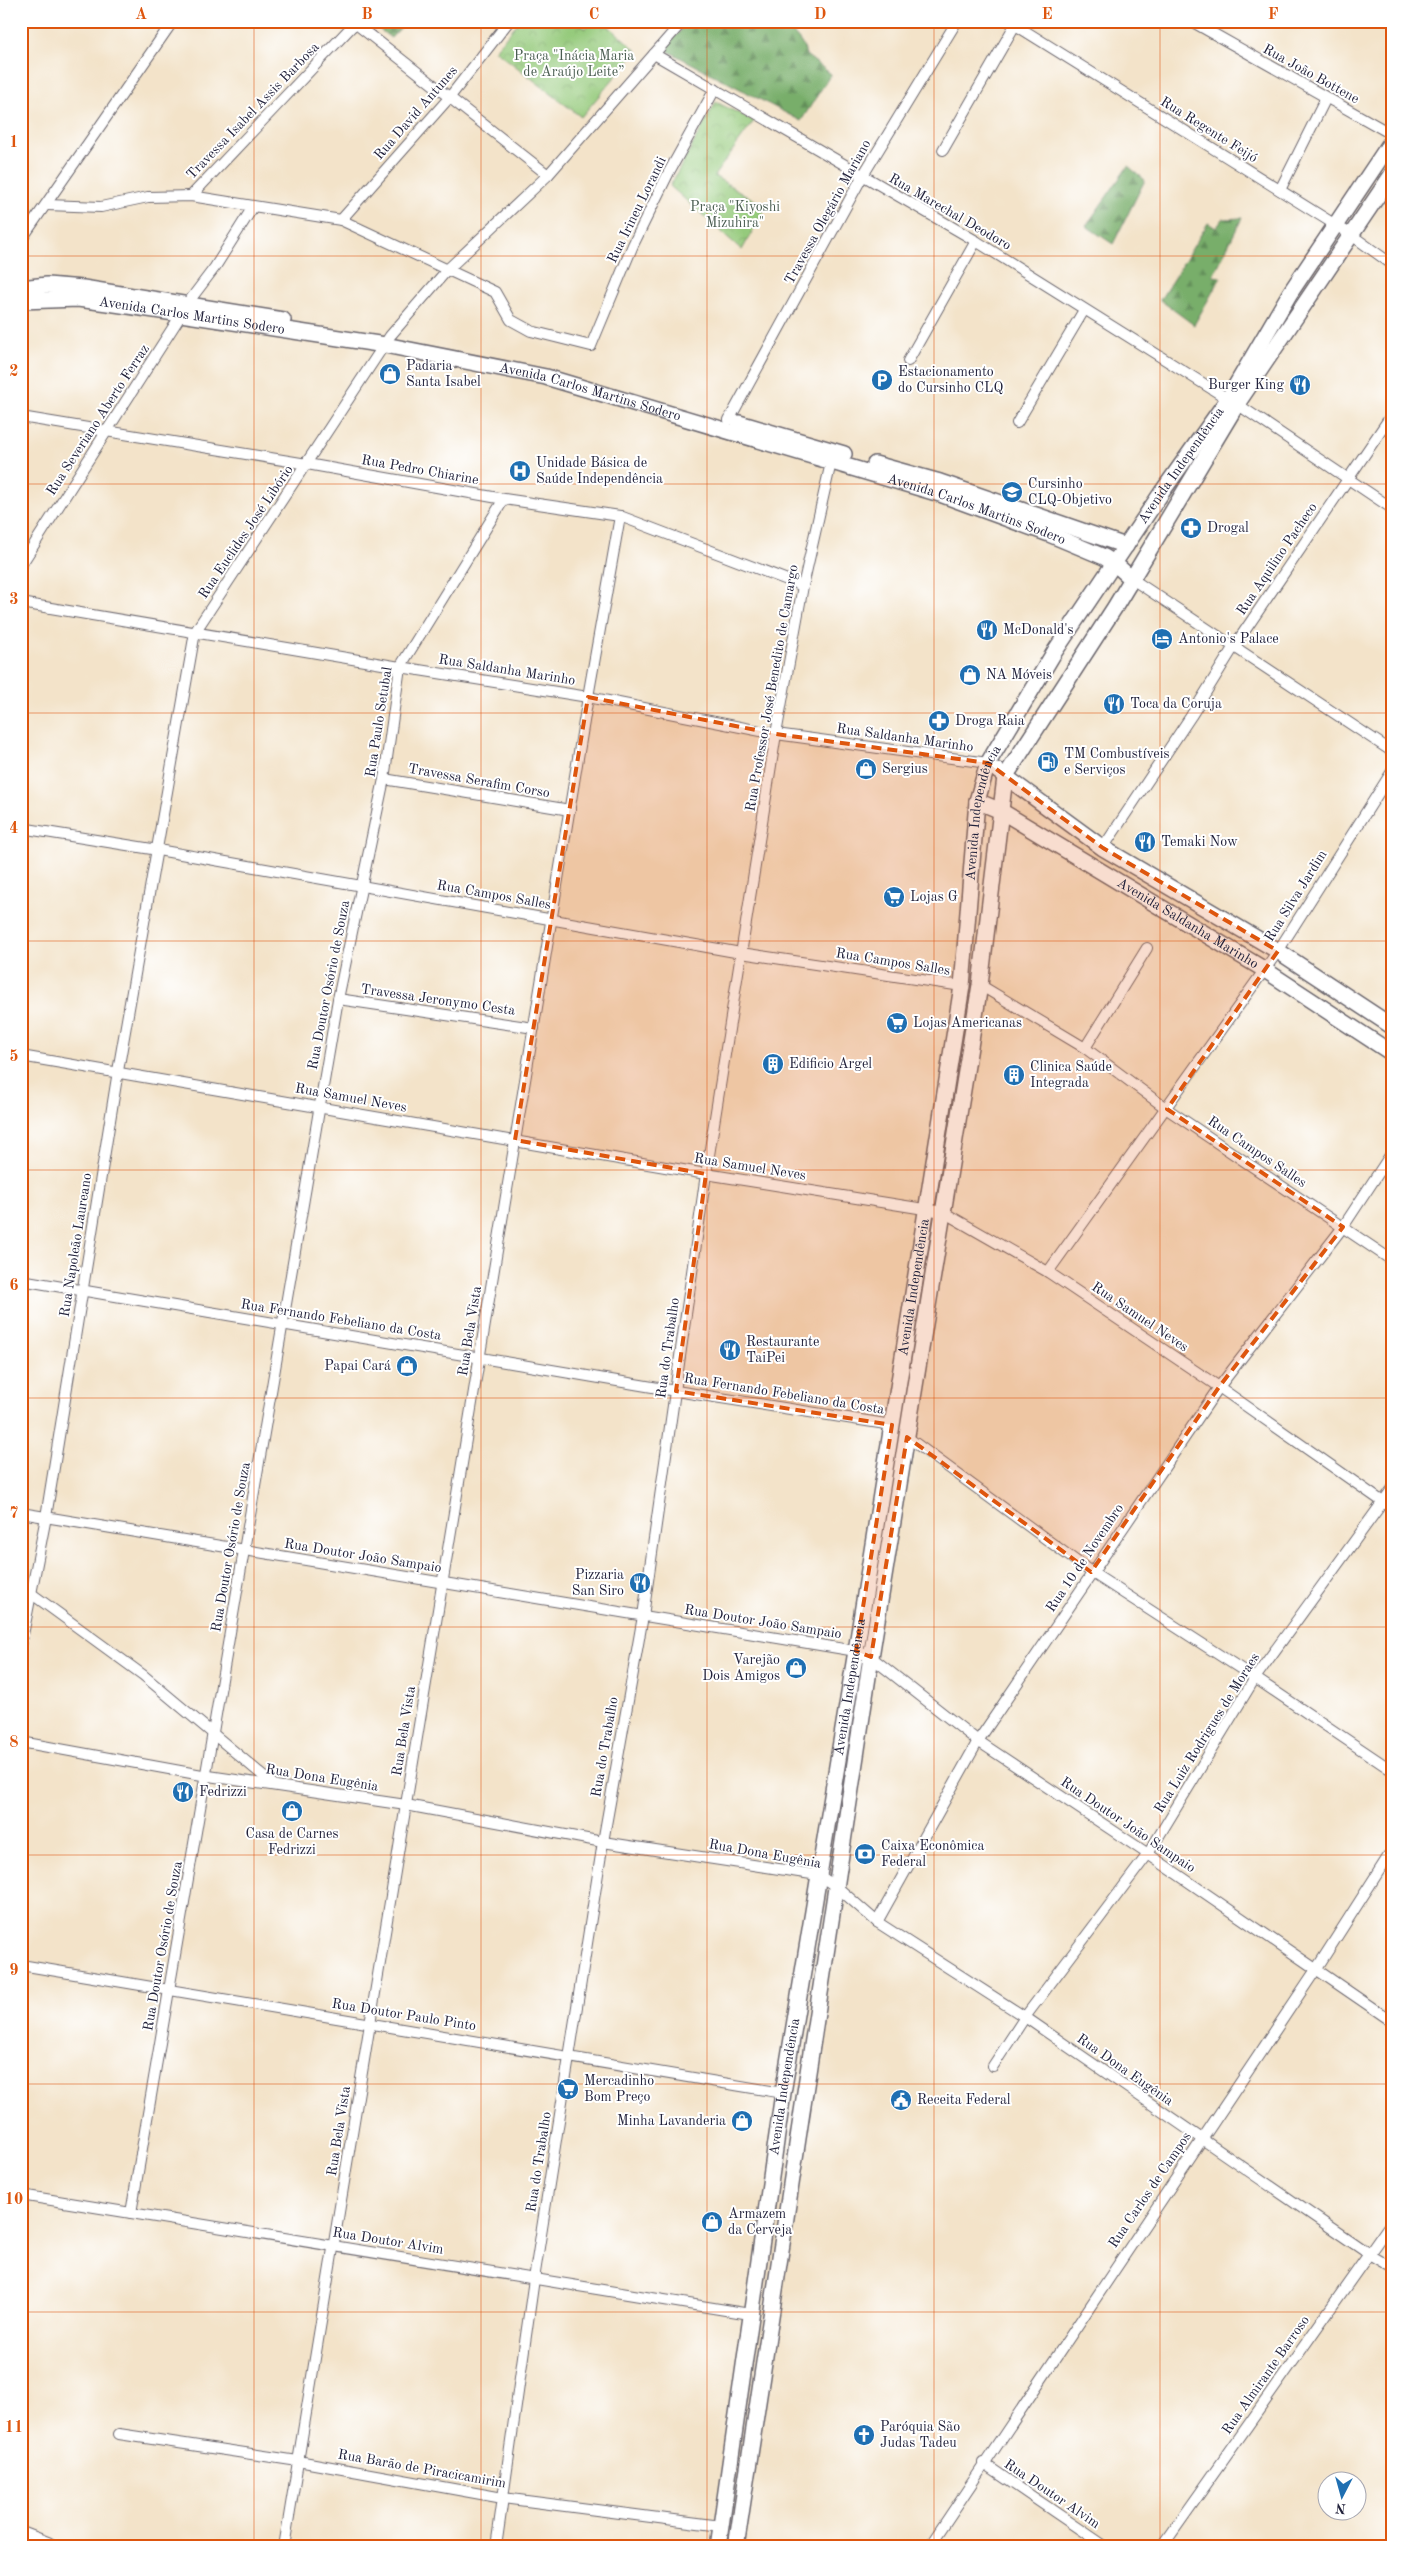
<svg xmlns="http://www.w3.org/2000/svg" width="1414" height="2568" viewBox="0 0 1414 2568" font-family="'Old Standard TT',serif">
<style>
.forest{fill:url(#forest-firs);stroke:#4d6853}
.park{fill:url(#park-crowns);stroke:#5c765b}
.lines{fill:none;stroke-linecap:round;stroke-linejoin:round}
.street-casing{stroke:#6b666d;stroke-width:12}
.secondary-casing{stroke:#6b666d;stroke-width:18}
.highway-casing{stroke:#6b666d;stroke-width:22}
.street{stroke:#fff;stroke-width:10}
.secondary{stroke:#fff;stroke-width:15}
.highway{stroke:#fff;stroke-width:20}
.marked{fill:#de560e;fill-opacity:0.2;stroke:#de560e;stroke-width:4;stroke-dasharray:10 6;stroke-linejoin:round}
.grid{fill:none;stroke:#de560e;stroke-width:1;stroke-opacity:0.55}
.labels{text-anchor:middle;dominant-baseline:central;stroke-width:4;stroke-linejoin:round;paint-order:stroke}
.park-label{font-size:14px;fill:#4a5d51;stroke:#fff}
.street-label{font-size:14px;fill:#22223b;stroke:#fff}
.poi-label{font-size:14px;fill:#22223b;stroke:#fff;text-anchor:start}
.neatline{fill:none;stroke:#de560e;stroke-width:2}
.grid-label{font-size:16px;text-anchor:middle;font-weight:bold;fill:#de560e}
</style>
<defs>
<pattern id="forest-firs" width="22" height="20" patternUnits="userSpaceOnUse" patternTransform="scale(1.25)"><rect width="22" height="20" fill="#78ae6b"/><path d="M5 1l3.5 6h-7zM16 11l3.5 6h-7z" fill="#628d59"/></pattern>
<pattern id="park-crowns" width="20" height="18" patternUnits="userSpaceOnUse" patternTransform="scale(1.25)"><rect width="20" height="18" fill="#95ca7b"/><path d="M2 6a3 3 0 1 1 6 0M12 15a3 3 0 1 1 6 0" fill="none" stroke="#80ad6b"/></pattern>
</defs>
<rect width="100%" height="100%" fill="#fff"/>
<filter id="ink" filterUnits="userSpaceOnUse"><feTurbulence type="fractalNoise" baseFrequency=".02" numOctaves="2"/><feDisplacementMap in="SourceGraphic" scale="10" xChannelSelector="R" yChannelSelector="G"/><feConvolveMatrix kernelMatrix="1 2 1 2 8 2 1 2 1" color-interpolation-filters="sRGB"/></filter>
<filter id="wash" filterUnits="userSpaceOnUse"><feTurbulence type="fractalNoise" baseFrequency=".0096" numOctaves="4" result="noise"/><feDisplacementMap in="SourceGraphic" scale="20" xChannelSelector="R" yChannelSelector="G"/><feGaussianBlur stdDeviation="1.12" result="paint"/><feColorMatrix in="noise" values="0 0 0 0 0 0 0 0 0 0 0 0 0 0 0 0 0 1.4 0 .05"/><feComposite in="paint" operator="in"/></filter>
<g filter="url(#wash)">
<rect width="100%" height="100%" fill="#f3e3c9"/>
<g class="forest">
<path d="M 368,21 L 407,21 L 391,38 Z"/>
<path d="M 689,21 L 751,21 L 759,27 L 781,24 C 792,31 804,42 806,55 L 831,74 L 801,121 L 664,49 Z"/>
<path d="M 1128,166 L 1145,180 L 1113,244 L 1086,226 Z"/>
<path d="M 1242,218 L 1213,276 L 1221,277 L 1194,325 L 1160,300 L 1208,223 L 1216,228 L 1223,219 Z"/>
</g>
<g class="park">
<path d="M 519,21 L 577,21 L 585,28 L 592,21 L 603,21 L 637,51 L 581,117 L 495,50 Z"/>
<path d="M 716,102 L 754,121 L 714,176 L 766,207 L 742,250 L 670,186 Z"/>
</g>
</g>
<g filter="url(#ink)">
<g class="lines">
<g class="street-casing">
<g id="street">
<path d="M 1009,21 L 1350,234 L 1393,265"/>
<path d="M 1191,21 L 1393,135"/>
<path d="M 654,54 L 976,241 L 1228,399"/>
<path d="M 943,150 L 1015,25"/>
<path d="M 1280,190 L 1326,98"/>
<path d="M 191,196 L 355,23 L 548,175"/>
<path d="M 47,205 L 101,207 L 148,197 L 191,196 L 341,220 L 495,292 L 511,320 L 531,331 L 591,346 L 633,245 L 669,172 L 715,89"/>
<path d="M 341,220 L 449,98 L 509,21"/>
<path d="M 21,240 L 173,21"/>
<path d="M 187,304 L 215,267 L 253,207"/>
<path d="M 908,361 L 976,241"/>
<path d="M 1237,404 L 1393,509"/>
<path d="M 21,417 L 307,464 L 504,499 L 620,516 L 803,586"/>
<path d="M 729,420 L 862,177 L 957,21"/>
<path d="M 1017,423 L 1084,310"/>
<path d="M 21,565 L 181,315"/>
<path d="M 1132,579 L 1393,752"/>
<path d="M 21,603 L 400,667 L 588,697 L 776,734 L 988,763"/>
<path d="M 384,779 L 570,810"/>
<path d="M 21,828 L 158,850 L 741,953 L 962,986"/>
<path d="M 1103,848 L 1191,716 L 1233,648 L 1393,413"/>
<path d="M 980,985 L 1085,1048 L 1167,1109 L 1393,1261"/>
<path d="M 338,999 L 534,1028"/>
<path d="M 1085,1048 L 1147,948"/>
<path d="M 21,1056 L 706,1174 L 943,1212 L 1048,1272 L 1219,1387 L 1393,1509"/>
<path d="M 1048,1272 L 1278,951 L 1393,770"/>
<path d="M 21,1280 L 676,1391 L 892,1425"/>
<path d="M 907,1437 L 1091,1572 L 1255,1678 L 1393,1771"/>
<path d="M 21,1513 L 856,1651 L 871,1657 L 978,1741 L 1148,1854 L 1393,2022"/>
<path d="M 21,1586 L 143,1675 L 273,1784"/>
<path d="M 21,1645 L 46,1517 L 118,1071 L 195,632 L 390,336 L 448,269 L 548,175 L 683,21"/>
<path d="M 21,1742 L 202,1775 L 406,1805 L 603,1842 L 818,1875 L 837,1887 L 877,1922 L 1025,2017 L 1369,2254 L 1393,2268"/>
<path d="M 877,1922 L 978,1741 L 1219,1387 L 1343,1227 L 1393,1151"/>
<path d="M 21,1965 L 783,2093"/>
<path d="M 993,2066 L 1025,2017 L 1148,1854 L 1255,1678 L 1393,1488"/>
<path d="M 21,2195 L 750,2314"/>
<path d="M 131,2213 L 338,999 L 384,779 L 400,667 L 504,499"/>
<path d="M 119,2434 L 298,2461 L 503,2498 L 721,2526"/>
<path d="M 983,2463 L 1106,2547"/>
<path d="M 284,2547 L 588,697 L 620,516"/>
<path d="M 496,2547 L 534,2279 L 603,1842 L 643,1616 L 706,1174 L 776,734 L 803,586 L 832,458"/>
<path d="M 929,2547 L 1315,1971 L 1393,1849"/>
<path d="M 1162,2547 L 1393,2220"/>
</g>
</g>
<g class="secondary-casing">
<g id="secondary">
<path d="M 21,288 L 47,285 L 83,288 L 283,320"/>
<path id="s1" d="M 21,301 L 78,299 L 115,304 L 385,345 L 546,377 L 940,494 L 1049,534 L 1104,557 L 1114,563 L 1132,579"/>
<path d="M 739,423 L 844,454"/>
<path d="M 875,464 L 940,482 L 1126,546"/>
<path d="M 998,771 L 1103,848 L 1278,951 L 1393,1027"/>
<path id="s2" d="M 977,801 L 1001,811 L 1265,970 L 1393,1054"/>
<path id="s3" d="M 718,2547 L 783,2093 L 856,1651 L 962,986 L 977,801 L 988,763 L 1055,651 L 1162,492 L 1228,399 L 1290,293 L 1393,139"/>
<path d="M 736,2547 L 871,1657 L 980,985 L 1005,777 L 1115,607 L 1237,404 L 1393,173"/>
</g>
</g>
<g class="highway-casing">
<path id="highway" d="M 21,2537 L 47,2547"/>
</g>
<use href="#street" class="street"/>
<use href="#secondary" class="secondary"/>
<use href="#highway" class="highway"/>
</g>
</g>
<path class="marked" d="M 588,697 L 776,734 L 988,763 L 1103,848 L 1278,951 L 1167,1109 L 1343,1227 L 1219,1387 L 1091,1572 L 907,1437 L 871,1657 L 856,1651 L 892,1425 L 676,1391 L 706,1174 L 515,1140 Z"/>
<path class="grid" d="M 254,21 L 254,2547M 481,21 L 481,2547M 707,21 L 707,2547M 934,21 L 934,2547M 1160,21 L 1160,2547M 21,256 L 1393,256M 21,484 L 1393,484M 21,713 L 1393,713M 21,941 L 1393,941M 21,1170 L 1393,1170M 21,1398 L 1393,1398M 21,1627 L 1393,1627M 21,1855 L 1393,1855M 21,2084 L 1393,2084M 21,2312 L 1393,2312"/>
<defs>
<g id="shop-disc" transform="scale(1.125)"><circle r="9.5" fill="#1f6fb2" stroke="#fff"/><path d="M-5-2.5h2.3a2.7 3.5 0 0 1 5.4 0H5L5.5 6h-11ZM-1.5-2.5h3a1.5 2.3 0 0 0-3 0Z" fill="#fff"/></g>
<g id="parking-disc" transform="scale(1.125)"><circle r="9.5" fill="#1f6fb2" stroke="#fff"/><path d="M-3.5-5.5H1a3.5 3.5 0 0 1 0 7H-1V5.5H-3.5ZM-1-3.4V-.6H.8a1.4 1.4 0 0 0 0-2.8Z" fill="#fff"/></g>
<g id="restaurant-disc" transform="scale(1.125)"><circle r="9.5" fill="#1f6fb2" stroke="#fff"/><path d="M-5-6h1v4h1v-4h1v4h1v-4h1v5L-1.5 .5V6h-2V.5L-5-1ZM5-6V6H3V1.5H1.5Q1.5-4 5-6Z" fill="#fff"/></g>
<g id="hospital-disc" transform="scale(1.125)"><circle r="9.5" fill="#1f6fb2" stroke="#fff"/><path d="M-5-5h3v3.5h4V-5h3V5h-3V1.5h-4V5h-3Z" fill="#fff"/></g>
<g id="school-disc" transform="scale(1.125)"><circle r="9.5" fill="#1f6fb2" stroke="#fff"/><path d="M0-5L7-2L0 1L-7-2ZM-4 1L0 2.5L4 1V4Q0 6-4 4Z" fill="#fff"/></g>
<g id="pharmacy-disc" transform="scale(1.125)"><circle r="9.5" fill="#1f6fb2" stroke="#fff"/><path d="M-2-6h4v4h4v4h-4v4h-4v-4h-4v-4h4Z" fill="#fff"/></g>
<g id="hotel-disc" transform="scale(1.125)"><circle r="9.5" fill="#1f6fb2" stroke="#fff"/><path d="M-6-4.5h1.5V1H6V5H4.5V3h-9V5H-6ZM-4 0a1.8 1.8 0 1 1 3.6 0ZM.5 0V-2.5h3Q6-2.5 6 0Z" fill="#fff"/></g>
<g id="fuel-disc" transform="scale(1.125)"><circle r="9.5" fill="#1f6fb2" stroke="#fff"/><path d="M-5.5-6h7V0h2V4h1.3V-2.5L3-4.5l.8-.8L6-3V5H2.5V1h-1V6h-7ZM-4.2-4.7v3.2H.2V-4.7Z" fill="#fff"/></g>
<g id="supermarket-disc" transform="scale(1.125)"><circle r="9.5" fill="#1f6fb2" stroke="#fff"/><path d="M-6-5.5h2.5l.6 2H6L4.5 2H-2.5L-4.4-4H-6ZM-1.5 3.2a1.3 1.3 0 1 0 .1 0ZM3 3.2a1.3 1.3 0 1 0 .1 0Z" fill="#fff"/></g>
<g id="building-disc" transform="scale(1.125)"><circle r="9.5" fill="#1f6fb2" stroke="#fff"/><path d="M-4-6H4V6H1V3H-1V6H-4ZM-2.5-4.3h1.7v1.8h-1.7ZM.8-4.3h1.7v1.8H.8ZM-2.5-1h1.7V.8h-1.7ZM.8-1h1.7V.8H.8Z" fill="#fff"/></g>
<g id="bank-disc" transform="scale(1.125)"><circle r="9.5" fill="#1f6fb2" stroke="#fff"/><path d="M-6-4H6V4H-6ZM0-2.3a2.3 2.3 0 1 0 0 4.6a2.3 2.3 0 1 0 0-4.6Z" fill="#fff"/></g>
<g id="civic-disc" transform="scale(1.125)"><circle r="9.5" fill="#1f6fb2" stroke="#fff"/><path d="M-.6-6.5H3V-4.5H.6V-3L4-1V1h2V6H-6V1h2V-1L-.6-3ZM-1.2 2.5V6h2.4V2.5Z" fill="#fff"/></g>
<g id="church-disc" transform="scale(1.125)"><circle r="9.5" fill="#1f6fb2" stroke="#fff"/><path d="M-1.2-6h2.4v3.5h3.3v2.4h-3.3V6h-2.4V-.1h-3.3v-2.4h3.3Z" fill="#fff"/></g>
</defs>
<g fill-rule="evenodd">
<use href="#shop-disc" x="390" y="374"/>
<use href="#parking-disc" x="882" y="380"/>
<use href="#restaurant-disc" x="1300" y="385"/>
<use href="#hospital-disc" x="520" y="471"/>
<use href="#school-disc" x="1012" y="492"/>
<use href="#pharmacy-disc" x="1191" y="528"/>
<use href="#restaurant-disc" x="987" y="630"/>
<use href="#hotel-disc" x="1162" y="639"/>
<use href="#shop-disc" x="970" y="675"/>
<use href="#restaurant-disc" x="1114" y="704"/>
<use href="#pharmacy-disc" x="939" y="721"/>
<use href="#fuel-disc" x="1048" y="762"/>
<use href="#shop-disc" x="866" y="769"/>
<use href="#restaurant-disc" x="1145" y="842"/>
<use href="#supermarket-disc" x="894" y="897"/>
<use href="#supermarket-disc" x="897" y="1023"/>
<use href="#building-disc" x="773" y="1064"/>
<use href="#building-disc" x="1014" y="1075"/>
<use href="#restaurant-disc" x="730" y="1350"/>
<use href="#shop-disc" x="407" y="1366"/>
<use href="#restaurant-disc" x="640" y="1583"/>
<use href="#shop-disc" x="796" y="1668"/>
<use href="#restaurant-disc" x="183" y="1792"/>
<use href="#shop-disc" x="292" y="1811"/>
<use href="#bank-disc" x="865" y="1854"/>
<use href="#supermarket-disc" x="568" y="2089"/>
<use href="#civic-disc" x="901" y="2100"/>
<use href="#shop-disc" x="742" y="2121"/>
<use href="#shop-disc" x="712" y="2222"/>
<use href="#church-disc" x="864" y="2435"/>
</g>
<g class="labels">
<g class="park-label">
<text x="574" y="56">Praça "Inácia Maria<tspan x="574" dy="16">de Araújo Leite”</tspan></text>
<text x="735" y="207">Praça "Kiyoshi<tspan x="735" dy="16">Mizuhira"</tspan></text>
</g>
<g class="street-label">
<text transform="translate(1311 74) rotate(29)">Rua João Bottene</text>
<text transform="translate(253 111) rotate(-46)">Travessa Isabel Assis Barbosa</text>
<text transform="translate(416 113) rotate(-49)">Rua David Antunes</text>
<text transform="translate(1209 130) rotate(32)">Rua Regente Feijó</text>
<text transform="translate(637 210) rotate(-64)">Rua Irineu Lorandi</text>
<text transform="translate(828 212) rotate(-61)">Travessa Olegário Mariano</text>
<text transform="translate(950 212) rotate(30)">Rua Marechal Deodoro</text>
<text stroke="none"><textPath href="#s1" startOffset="172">Avenida Carlos Martins Sodero</textPath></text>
<text stroke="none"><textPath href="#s1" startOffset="578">Avenida Carlos Martins Sodero</textPath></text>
<text transform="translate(98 420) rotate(-57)">Rua Severiano Aberto Ferraz</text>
<text stroke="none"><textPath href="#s3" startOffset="2160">Avenida Independência</textPath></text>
<text transform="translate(420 470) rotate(10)">Rua Pedro Chiarine</text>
<text stroke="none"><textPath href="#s1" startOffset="982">Avenida Carlos Martins Sodero</textPath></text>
<text transform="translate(246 532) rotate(-56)">Rua Euclides José Libório</text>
<text transform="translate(1277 559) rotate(-56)">Rua Aquilino Pacheco</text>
<text transform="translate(507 670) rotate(9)">Rua Saldanha Marinho</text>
<text transform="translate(772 688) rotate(-80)">Rua Professor José Benedito de Camargo</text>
<text transform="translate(379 722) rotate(-81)">Rua Paulo Setubal</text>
<text transform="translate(905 738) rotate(8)">Rua Saldanha Marinho</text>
<text transform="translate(479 781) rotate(10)">Travessa Serafim Corso</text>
<text stroke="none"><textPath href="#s3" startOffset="1755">Avenida Independência</textPath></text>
<text transform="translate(494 895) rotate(10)">Rua Campos Salles</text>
<text transform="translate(1296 896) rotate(-58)">Rua Silva Jardim</text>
<text stroke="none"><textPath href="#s2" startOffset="244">Avenida Saldanha Marinho</textPath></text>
<text transform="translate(893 962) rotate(9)">Rua Campos Salles</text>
<text transform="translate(329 985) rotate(-79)">Rua Doutor Osório de Souza</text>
<text transform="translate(438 1000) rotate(8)">Travessa Jeronymo Cesta</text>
<text transform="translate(351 1098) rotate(10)">Rua Samuel Neves</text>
<text transform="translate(1257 1152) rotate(34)">Rua Campos Salles</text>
<text transform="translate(750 1167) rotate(9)">Rua Samuel Neves</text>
<text transform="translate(76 1245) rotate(-81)">Rua Napoleão Laureano</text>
<text stroke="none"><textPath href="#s3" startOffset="1275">Avenida Independência</textPath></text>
<text transform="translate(1140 1317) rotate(34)">Rua Samuel Neves</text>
<text transform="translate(341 1320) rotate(9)">Rua Fernando Febeliano da Costa</text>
<text transform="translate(470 1331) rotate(-81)">Rua Bela Vista</text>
<text transform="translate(668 1348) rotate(-82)">Rua do Trabalho</text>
<text transform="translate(784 1394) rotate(9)">Rua Fernando Febeliano da Costa</text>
<text transform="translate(231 1547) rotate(-80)">Rua Doutor Osório de Souza</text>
<text transform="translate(363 1556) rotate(9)">Rua Doutor João Sampaio</text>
<text transform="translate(1085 1558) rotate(-56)">Rua 10 de Novembro</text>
<text transform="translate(763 1622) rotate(9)">Rua Doutor João Sampaio</text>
<text stroke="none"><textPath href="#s3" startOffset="870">Avenida Independência</textPath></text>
<text transform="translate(404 1731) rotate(-81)">Rua Bela Vista</text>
<text transform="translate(1207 1733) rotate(-58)">Rua Luiz Rodrigues de Moraes</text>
<text transform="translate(605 1747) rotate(-80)">Rua do Trabalho</text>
<text transform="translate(322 1778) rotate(9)">Rua Dona Eugênia</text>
<text transform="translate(1128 1825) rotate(34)">Rua Doutor João Sampaio</text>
<text transform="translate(765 1854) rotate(10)">Rua Dona Eugênia</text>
<text transform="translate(163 1946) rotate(-80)">Rua Doutor Osório de Souza</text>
<text transform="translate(404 2015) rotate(9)">Rua Doutor Paulo Pinto</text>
<text transform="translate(1125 2070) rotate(35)">Rua Dona Eugênia</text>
<text stroke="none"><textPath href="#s3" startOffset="465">Avenida Independência</textPath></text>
<text transform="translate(339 2131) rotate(-81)">Rua Bela Vista</text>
<text transform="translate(539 2162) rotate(-81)">Rua do Trabalho</text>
<text transform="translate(1150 2190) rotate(-56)">Rua Carlos de Campos</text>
<text transform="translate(388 2241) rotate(9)">Rua Doutor Alvim</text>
<text transform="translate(1266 2375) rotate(-55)">Rua Almirante Barroso</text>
<text transform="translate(422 2469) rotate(10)">Rua Barão de Piracicamirim</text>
<text transform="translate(1052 2494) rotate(34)">Rua Doutor Alvim</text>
</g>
<g class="poi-label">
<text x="406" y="366">Padaria<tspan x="406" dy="16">Santa Isabel</tspan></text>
<text x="898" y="372">Estacionamento<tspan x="898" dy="16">do Cursinho CLQ</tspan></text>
<text x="1284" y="385" text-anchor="end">Burger King</text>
<text x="536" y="463">Unidade Básica de<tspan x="536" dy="16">Saúde Independência</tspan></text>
<text x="1028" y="484">Cursinho<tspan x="1028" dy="16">CLQ-Objetivo</tspan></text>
<text x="1207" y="528">Drogal</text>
<text x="1003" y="630">McDonald's</text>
<text x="1178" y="639">Antonio's Palace</text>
<text x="986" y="675">NA Móveis</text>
<text x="1130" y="704">Toca da Coruja</text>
<text x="955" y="721">Droga Raia</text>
<text x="1064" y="754">TM Combustíveis<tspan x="1064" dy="16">e Serviços</tspan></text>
<text x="882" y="769">Sergius</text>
<text x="1161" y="842">Temaki Now</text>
<text x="910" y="897">Lojas G</text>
<text x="913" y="1023">Lojas Americanas</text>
<text x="789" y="1064">Edificio Argel</text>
<text x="1030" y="1067">Clinica Saúde<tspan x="1030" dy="16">Integrada</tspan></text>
<text x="746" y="1342">Restaurante<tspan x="746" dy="16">TaiPei</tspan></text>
<text x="391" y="1366" text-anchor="end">Papai Cará</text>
<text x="624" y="1575" text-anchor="end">Pizzaria<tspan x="624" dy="16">San Siro</tspan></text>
<text x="780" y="1660" text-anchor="end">Varejão<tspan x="780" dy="16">Dois Amigos</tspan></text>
<text x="199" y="1792">Fedrizzi</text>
<text x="292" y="1834" text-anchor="middle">Casa de Carnes<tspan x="292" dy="16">Fedrizzi</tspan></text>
<text x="881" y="1846">Caixa Econômica<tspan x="881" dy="16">Federal</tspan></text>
<text x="584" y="2081">Mercadinho<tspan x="584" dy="16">Bom Preço</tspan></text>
<text x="917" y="2100">Receita Federal</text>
<text x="726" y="2121" text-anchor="end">Minha Lavanderia</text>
<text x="728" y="2214">Armazem<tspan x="728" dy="16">da Cerveja</tspan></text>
<text x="880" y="2427">Paróquia São<tspan x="880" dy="16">Judas Tadeu</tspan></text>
</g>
</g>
<rect width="1414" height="2568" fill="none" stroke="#fff" stroke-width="55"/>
<g transform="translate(1342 2496) rotate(186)"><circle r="24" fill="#ffffff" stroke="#a7a7b1"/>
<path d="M0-4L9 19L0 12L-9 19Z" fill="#1f6fb2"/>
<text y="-8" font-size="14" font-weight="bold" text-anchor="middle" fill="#22223b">N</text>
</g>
<rect x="28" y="28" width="1358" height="2512" class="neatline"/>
<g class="grid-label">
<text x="141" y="19">A</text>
<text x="367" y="19">B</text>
<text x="594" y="19">C</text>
<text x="820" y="19">D</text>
<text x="1047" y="19">E</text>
<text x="1273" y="19">F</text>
<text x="14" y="147">1</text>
<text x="14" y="376">2</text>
<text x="14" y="604">3</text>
<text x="14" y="833">4</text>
<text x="14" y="1061">5</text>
<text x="14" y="1290">6</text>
<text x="14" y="1518">7</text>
<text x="14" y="1747">8</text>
<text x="14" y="1975">9</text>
<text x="14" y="2204">10</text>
<text x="14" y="2432">11</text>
</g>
</svg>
